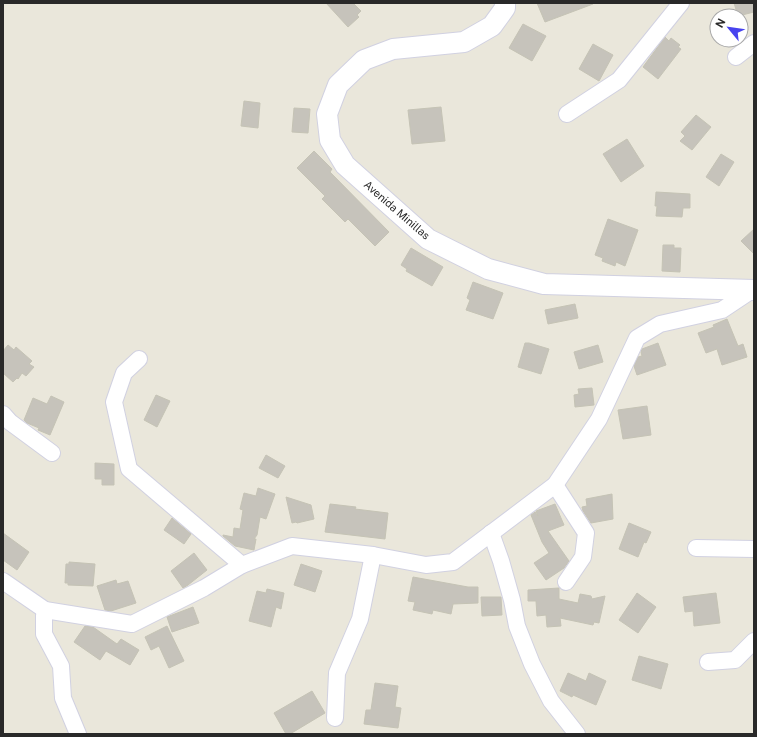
<svg xmlns="http://www.w3.org/2000/svg" width="757" height="737" viewBox="0 0 757 737" font-family="'Public Sans',sans-serif">
<style>
.building{fill:#c6c3bb;stroke:#c5c3b5}
.lines{fill:none;stroke-linecap:round;stroke-linejoin:round}
.minor-casing{stroke:#d1d1e1;stroke-width:18}
.tertiary-casing{stroke:#d1d1e1;stroke-width:22}
.minor{stroke:#fff;stroke-width:16}
.tertiary{stroke:#fff;stroke-width:20}
.labels{text-anchor:middle;dominant-baseline:central;stroke-width:4;stroke-linejoin:round;paint-order:stroke}
.street-label{font-size:11px;fill:#292929;stroke:#fff}
</style>
<rect width="100%" height="100%" fill="#eae7db"/>
<g class="building">
<path d="M 326,3 L 353,3 L 361,11 L 357,15 L 359,17 L 348,27 Z"/>
<path d="M 537,3 L 593,3 L 593,4 L 545,22 Z"/>
<path d="M 734,3 L 754,3 L 754,12 L 738,16 Z"/>
<path d="M 523,24 L 546,36 L 532,61 L 509,48 Z"/>
<path d="M 665,37 L 669,41 L 671,38 L 680,45 L 678,47 L 681,49 L 658,79 L 643,67 Z"/>
<path d="M 593,44 L 613,55 L 599,81 L 579,69 Z"/>
<path d="M 244,101 L 260,103 L 258,128 L 241,126 Z"/>
<path d="M 441,107 L 445,141 L 412,144 L 408,110 Z"/>
<path d="M 294,108 L 310,109 L 308,133 L 292,132 Z"/>
<path d="M 696,115 L 711,127 L 692,150 L 680,141 L 685,136 L 681,132 Z"/>
<path d="M 627,139 L 644,166 L 621,182 L 603,154 Z"/>
<path d="M 314,151 L 332,169 L 330,172 L 389,232 L 375,246 L 348,219 L 345,222 L 322,199 L 325,196 L 297,168 Z"/>
<path d="M 721,154 L 734,162 L 719,186 L 706,177 Z"/>
<path d="M 656,192 L 690,194 L 690,208 L 683,208 L 682,217 L 656,216 L 657,206 L 655,206 Z"/>
<path d="M 608,219 L 638,230 L 625,266 L 616,262 L 615,266 L 602,261 L 603,258 L 595,255 Z"/>
<path d="M 754,229 L 754,254 L 741,241 Z"/>
<path d="M 663,245 L 674,245 L 674,248 L 681,248 L 680,272 L 662,271 Z"/>
<path d="M 411,248 L 443,267 L 432,286 L 406,271 L 407,269 L 401,265 Z"/>
<path d="M 473,282 L 503,293 L 493,319 L 466,310 L 470,300 L 467,298 Z"/>
<path d="M 575,304 L 578,318 L 548,324 L 545,310 Z"/>
<path d="M 727,319 L 738,346 L 743,344 L 747,357 L 722,365 L 717,349 L 706,353 L 698,333 L 714,327 L 713,325 Z"/>
<path d="M 525,343 L 529,343 L 549,349 L 541,374 L 518,367 Z"/>
<path d="M 658,343 L 666,365 L 637,375 L 634,366 L 638,357 L 642,356 L 641,352 L 642,349 Z"/>
<path d="M 8,345 L 14,350 L 16,347 L 32,361 L 29,364 L 34,367 L 26,376 L 22,373 L 18,379 L 17,378 L 13,382 L 3,373 L 3,351 Z"/>
<path d="M 598,345 L 603,362 L 579,369 L 574,352 Z"/>
<path d="M 592,388 L 594,405 L 575,407 L 574,395 L 579,394 L 578,389 Z"/>
<path d="M 156,395 L 170,401 L 157,427 L 144,420 Z"/>
<path d="M 51,396 L 64,402 L 50,435 L 38,430 L 39,428 L 27,423 L 24,420 L 33,398 L 47,404 Z"/>
<path d="M 647,406 L 651,435 L 623,439 L 618,410 Z"/>
<path d="M 266,455 L 285,466 L 278,478 L 259,468 Z"/>
<path d="M 95,463 L 114,464 L 114,485 L 102,485 L 102,479 L 95,479 Z"/>
<path d="M 258,488 L 275,494 L 266,519 L 260,517 L 257,535 L 254,539 L 256,539 L 254,550 L 235,546 L 223,536 L 223,535 L 233,537 L 234,528 L 240,529 L 243,510 L 240,509 L 244,493 L 256,496 Z"/>
<path d="M 612,494 L 613,519 L 591,523 L 583,511 L 582,507 L 587,506 L 586,499 Z"/>
<path d="M 286,497 L 311,505 L 314,519 L 297,523 L 296,522 L 292,523 Z"/>
<path d="M 330,504 L 356,507 L 355,509 L 388,513 L 385,539 L 325,532 Z"/>
<path d="M 555,504 L 564,525 L 548,531 L 569,561 L 564,568 L 546,580 L 534,563 L 549,553 L 542,542 L 531,515 L 535,512 L 538,516 L 536,511 Z"/>
<path d="M 172,518 L 191,534 L 184,544 L 164,530 Z"/>
<path d="M 629,523 L 651,532 L 646,543 L 644,542 L 638,557 L 619,549 Z"/>
<path d="M 3,533 L 29,552 L 17,570 L 3,560 Z"/>
<path d="M 194,553 L 207,570 L 188,585 L 183,588 L 171,571 Z"/>
<path d="M 69,562 L 95,564 L 93,586 L 68,585 L 68,583 L 65,583 L 66,564 L 69,564 Z"/>
<path d="M 301,564 L 322,571 L 315,592 L 294,585 Z"/>
<path d="M 413,577 L 468,587 L 478,587 L 478,603 L 453,604 L 451,614 L 433,610 L 432,614 L 413,610 L 415,602 L 408,601 Z"/>
<path d="M 116,580 L 117,584 L 128,581 L 136,603 L 111,611 L 105,610 L 97,586 Z"/>
<path d="M 559,588 L 559,599 L 578,603 L 580,594 L 591,596 L 592,599 L 605,596 L 599,623 L 594,622 L 593,625 L 560,618 L 561,626 L 547,627 L 546,615 L 537,616 L 536,601 L 528,601 L 528,590 Z"/>
<path d="M 267,589 L 284,593 L 281,609 L 276,607 L 271,627 L 249,621 L 257,591 L 266,593 Z"/>
<path d="M 637,593 L 656,607 L 638,633 L 619,620 Z"/>
<path d="M 716,593 L 720,623 L 694,626 L 693,611 L 685,612 L 683,597 Z"/>
<path d="M 481,597 L 501,597 L 502,615 L 482,616 Z"/>
<path d="M 193,607 L 199,623 L 172,632 L 167,617 Z"/>
<path d="M 85,626 L 93,627 L 117,644 L 121,639 L 139,650 L 130,665 L 106,651 L 100,660 L 74,642 Z"/>
<path d="M 167,626 L 184,661 L 169,668 L 159,646 L 151,650 L 145,637 Z"/>
<path d="M 639,656 L 668,664 L 661,689 L 632,680 Z"/>
<path d="M 568,673 L 586,681 L 589,673 L 606,681 L 596,705 L 573,695 L 572,697 L 560,691 Z"/>
<path d="M 375,683 L 398,686 L 395,707 L 401,708 L 398,728 L 364,724 L 366,710 L 371,710 Z"/>
<path d="M 312,691 L 325,713 L 290,734 L 286,734 L 274,713 Z"/>
</g>
<g class="lines">
<g class="minor-casing">
<g id="minor">
<path d="M 736,57 L 754,43"/>
<path d="M 567,114 L 619,80 L 681,3"/>
<path d="M 139,359 L 124,373 L 114,402 L 129,469 L 242,565"/>
<path d="M 3,414 L 10,422 L 52,453"/>
<path d="M 555,485 L 586,533 L 583,557 L 566,582"/>
<path d="M 491,533 L 501,561 L 512,600 L 517,626 L 532,664 L 551,701 L 577,734"/>
<path d="M 696,548 L 754,549"/>
<path d="M 3,581 L 45,610 L 132,624 L 204,588 L 242,565 L 292,546 L 373,555 L 426,565 L 453,562 L 555,485 L 599,419 L 637,338 L 660,324 L 722,310 L 752,290"/>
<path d="M 45,610 L 44,616 L 44,634 L 61,666 L 63,698 L 78,734"/>
<path d="M 708,662 L 735,660 L 754,641"/>
<path d="M 335,718 L 337,673 L 360,619 L 373,555"/>
</g>
</g>
<g class="tertiary-casing">
<path id="tertiary" d="M 505,3 L 505,8 L 492,26 L 464,42 L 393,49 L 364,60 L 338,85 L 327,114 L 330,140 L 345,165 L 428,239 L 488,269 L 544,284 L 754,290"/>
</g>
<use href="#minor" class="minor"/>
<use href="#tertiary" class="tertiary"/>
</g>
<g class="labels">
<g class="street-label">
<text transform="translate(397 210) rotate(41)">Avenida Minillas</text>
</g>
</g>
<rect width="757" height="737" fill="none" stroke="#292929" stroke-width="8"/>
<g transform="translate(729 28) rotate(299)"><circle r="19" fill="#ffffff" stroke="#a9a9a9"/>
<path d="M0-3L7 15L0 10L-7 15Z" fill="#4843ef"/>
<text y="-6" font-size="11" font-weight="bold" text-anchor="middle" fill="#292929">N</text>
</g>
</svg>
